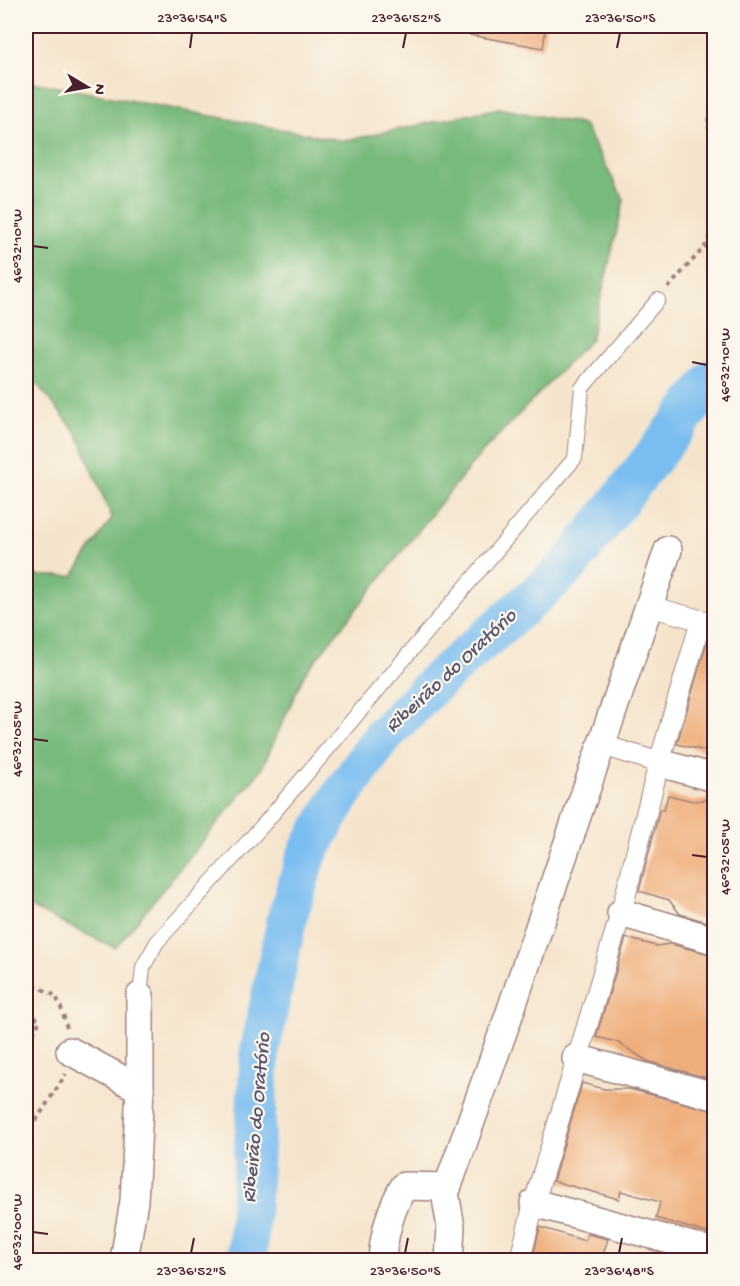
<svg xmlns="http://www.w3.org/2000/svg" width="740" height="1286" viewBox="0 0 740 1286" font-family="'Gochi Hand',sans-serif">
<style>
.forest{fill:#78b97b;stroke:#616c53;stroke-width:1.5}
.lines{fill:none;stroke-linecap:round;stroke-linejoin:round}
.river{stroke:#7abdf0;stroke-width:40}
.building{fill:#efad7a}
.service-casing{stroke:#a0827c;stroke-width:16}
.pedestrian-casing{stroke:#a0827c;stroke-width:22}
.minor-casing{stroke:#a0827c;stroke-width:30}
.path{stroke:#a0827c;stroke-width:4;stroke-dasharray:4.5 4.5;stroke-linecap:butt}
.service{stroke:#fff;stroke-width:14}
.pedestrian{stroke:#fff;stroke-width:20}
.minor{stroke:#fff;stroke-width:27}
.ticks{fill:none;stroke:#4a1f2b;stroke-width:2}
.labels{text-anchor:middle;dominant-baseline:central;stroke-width:4.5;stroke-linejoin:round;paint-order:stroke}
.water-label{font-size:20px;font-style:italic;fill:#5b5670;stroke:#fbf7ec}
.neatline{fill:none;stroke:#4a1f2b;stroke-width:2}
.ticks-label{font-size:15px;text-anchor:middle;fill:#4a1f2b}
</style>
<rect width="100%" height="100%" fill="#fbf7ec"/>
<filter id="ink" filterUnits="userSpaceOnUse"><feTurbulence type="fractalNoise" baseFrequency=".0167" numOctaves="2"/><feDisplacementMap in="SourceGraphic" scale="12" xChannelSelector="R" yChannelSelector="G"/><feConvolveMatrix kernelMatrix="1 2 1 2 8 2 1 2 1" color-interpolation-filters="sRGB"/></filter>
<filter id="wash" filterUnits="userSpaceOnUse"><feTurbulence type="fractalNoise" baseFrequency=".008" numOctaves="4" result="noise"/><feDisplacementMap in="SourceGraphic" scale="24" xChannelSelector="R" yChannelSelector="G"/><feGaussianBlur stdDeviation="1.35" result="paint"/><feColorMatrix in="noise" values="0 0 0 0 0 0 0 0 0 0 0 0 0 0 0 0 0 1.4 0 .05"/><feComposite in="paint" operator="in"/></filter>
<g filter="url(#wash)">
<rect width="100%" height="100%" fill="#f5e4cc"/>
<path class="forest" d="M 26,81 L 344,141 L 499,108 L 584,125 L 624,200 L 591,339 L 476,459 L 305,673 L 261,770 L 115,948 L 26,905 L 26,576 L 73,576 L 112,518 L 77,433 L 26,371 Z"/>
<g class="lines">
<path class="river" d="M 247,1260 L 260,1050 L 288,914 L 308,852 L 339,799 L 381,738 L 438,680 L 568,567 L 714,378"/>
</g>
<g id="blocks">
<g class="building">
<path d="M 470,26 L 546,27 L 543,48 L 470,35 Z"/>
<path d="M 709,635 L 714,636 L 714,753 L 677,744 Z"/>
<path d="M 668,795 L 693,801 L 714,799 L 714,924 L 680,914 L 669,900 L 639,891 L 660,809 L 664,810 Z"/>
<path d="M 626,938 L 656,946 L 670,944 L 714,955 L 714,1080 L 647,1061 L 617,1042 L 596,1037 Z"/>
<path d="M 582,1083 L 604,1089 L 629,1089 L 714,1111 L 714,1235 L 656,1218 L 660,1202 L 621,1191 L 619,1199 L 553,1181 Z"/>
<path d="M 540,1227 L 585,1241 L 587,1234 L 608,1239 L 601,1260 L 532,1260 Z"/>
</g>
</g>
</g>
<g filter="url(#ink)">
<use href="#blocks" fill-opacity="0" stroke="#a0827c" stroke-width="1.5"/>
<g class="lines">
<g class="service-casing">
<path id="service" d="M 140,996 L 143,967 L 157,942 L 264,824 L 575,458 L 582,388 L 658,300"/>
</g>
<g class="pedestrian-casing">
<g id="pedestrian">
<path d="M 649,606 L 714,624"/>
<path d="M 602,745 L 671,766"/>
<path d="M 520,1260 L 534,1203 L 621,913 L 659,763 L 701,621"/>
</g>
</g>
<g class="minor-casing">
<g id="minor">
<path d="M 671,766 L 714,778"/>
<path d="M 621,913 L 714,940"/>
<path d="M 70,1051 L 140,1089"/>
<path d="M 576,1058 L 714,1096"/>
<path d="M 445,1194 L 508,1018 L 668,550"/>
<path d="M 534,1203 L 714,1252"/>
<path d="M 124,1260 L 134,1201 L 140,1089 L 140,996"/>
<path d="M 382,1260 C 384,1233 390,1210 404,1186 L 444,1187 L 451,1227 L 449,1260"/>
</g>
</g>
<g class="path">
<path d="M 714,100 L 707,124 L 714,136"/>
<path d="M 668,288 L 707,244 L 714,222"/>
<path d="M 26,981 L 56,996 L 63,1013 L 67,1029"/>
<path d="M 26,1013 L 40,1020 L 26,1049"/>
<path d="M 26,1136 L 66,1074"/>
</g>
<use href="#service" class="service"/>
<use href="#pedestrian" class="pedestrian"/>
<use href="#minor" class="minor"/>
</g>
</g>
<path class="ticks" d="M 190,48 L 192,33M 403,48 L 406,33M 617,48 L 620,33M 33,246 L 48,248M 692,362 L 707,365M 33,739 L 48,741M 692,855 L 707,857M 33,1232 L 48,1234M 191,1253 L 194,1238M 405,1253 L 408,1238M 619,1253 L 622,1238"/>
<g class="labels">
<g class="water-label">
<text transform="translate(452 672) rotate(-43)">Ribeirão do Oratório</text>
<text transform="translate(258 1118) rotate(-85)">Ribeirão do Oratório</text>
</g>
</g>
<rect width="740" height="1286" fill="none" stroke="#fbf7ec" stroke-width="66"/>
<g transform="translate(87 87) rotate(100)" stroke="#fbf7ec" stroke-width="4.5" paint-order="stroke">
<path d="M0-4.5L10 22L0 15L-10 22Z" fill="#4a1f2b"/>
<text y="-9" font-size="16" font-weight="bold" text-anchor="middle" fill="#4a1f2b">N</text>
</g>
<rect x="33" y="33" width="674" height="1220" class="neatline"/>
<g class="ticks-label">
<text x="192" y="22">23°36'54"S</text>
<text x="406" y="22">23°36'52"S</text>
<text x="620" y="22">23°36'50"S</text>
<text transform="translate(16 246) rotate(-90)" y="5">46°32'10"W</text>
<text transform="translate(724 365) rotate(-90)" y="5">46°32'10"W</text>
<text transform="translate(16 739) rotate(-90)" y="5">46°32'05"W</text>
<text transform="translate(724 857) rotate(-90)" y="5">46°32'05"W</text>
<text transform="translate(16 1232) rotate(-90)" y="5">46°32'00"W</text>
<text x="191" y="1275">23°36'52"S</text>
<text x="405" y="1275">23°36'50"S</text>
<text x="619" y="1275">23°36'48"S</text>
</g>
</svg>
